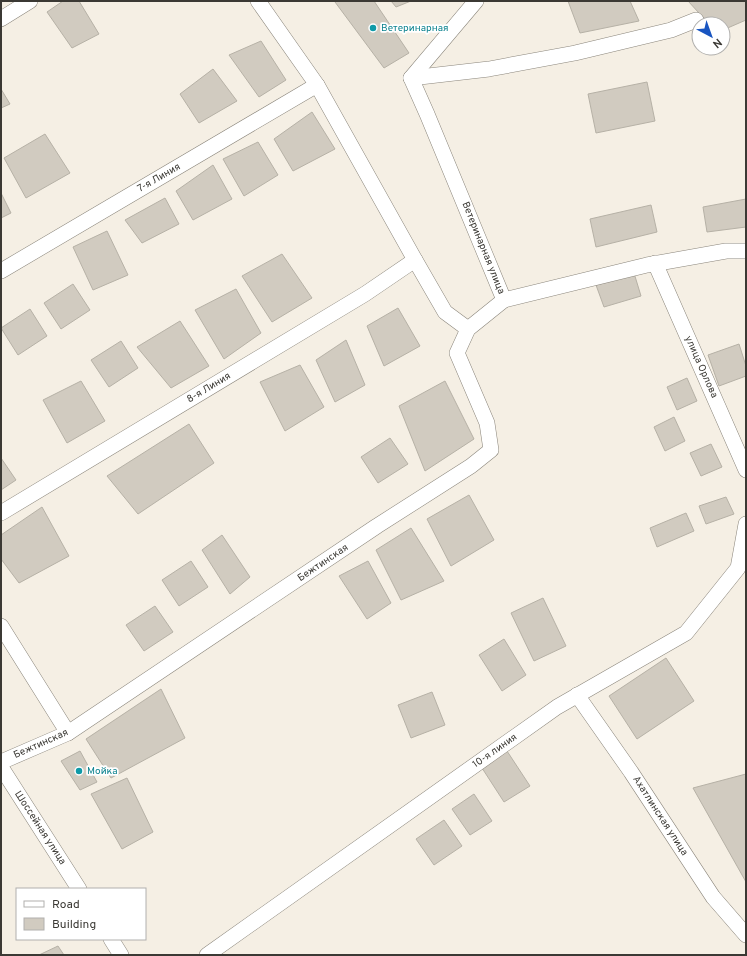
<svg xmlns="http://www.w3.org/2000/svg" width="747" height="956" viewBox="0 0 747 956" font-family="Overpass,sans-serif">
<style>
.building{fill:#d1cbc0;stroke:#b6b1a6}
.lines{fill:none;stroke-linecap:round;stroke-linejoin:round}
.minor-casing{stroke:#8b867c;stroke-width:16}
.minor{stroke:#fff;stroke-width:15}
.culture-dot{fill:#0f9aa8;stroke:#fff;stroke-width:1.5}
.labels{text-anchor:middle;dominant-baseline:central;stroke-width:3.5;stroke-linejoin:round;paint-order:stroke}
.culture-label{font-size:10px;fill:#0d838f;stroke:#fff;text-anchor:start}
.street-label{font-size:10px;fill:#3b3934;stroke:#fff}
</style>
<rect width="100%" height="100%" fill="#f5efe4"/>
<g class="building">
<path d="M 63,1 L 79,1 L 99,34 L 72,48 L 47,12 Z"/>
<path d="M 336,1 L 374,1 L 409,53 L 384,68 L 335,2 Z"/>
<path d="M 391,1 L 411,1 L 396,7 Z"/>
<path d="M 568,1 L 630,1 L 639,21 L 580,33 Z"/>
<path d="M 688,1 L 746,1 L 746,20 L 723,30 L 723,24 L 709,24 Z"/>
<path d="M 261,41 L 286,80 L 259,97 L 229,55 Z"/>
<path d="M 213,69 L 237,101 L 199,123 L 180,94 Z"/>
<path d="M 647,82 L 655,121 L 596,133 L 588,94 Z"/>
<path d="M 1,89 L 10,104 L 1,108 Z"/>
<path d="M 312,112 L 335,149 L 293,171 L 274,139 Z"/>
<path d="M 45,134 L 70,173 L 26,198 L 4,158 Z"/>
<path d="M 258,142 L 278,175 L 244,196 L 223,159 Z"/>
<path d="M 213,165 L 232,199 L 193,220 L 176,191 Z"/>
<path d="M 1,193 L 11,213 L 1,218 Z"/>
<path d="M 165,198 L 179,224 L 142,243 L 125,220 Z"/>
<path d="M 746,199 L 746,227 L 707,232 L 703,207 Z"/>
<path d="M 651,205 L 657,232 L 596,247 L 590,219 Z"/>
<path d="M 107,231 L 128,275 L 93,290 L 73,247 Z"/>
<path d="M 282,254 L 312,298 L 272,322 L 242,276 Z"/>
<path d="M 634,273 L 641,296 L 604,307 L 596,285 Z"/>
<path d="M 73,284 L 90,310 L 61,329 L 44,303 Z"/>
<path d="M 236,289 L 261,333 L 224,359 L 195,310 Z"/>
<path d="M 398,308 L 420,346 L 384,366 L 367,326 Z"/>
<path d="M 30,309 L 47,336 L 18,355 L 1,328 Z"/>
<path d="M 180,321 L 209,366 L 171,388 L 137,347 Z"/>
<path d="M 346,340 L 365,385 L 335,402 L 316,360 Z"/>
<path d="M 121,341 L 138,368 L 109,387 L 91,360 Z"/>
<path d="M 739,344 L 746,366 L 746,376 L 719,386 L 708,355 Z"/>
<path d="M 300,365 L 324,407 L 285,431 L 260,382 Z"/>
<path d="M 687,378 L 697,401 L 677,410 L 667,387 Z"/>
<path d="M 81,381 L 105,421 L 67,443 L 43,400 Z"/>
<path d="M 445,381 L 474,439 L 425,471 L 399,406 Z"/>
<path d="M 674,417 L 685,441 L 665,451 L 654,427 Z"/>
<path d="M 189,424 L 214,463 L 138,514 L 107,476 Z"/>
<path d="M 390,438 L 408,464 L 378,483 L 361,457 Z"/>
<path d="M 711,444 L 722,467 L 701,476 L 690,453 Z"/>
<path d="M 1,458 L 16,480 L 1,490 Z"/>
<path d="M 469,495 L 494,540 L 451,566 L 427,519 Z"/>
<path d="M 726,497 L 734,514 L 706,524 L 699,506 Z"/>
<path d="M 42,507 L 69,556 L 19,583 L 1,559 L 1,535 Z"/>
<path d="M 686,513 L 694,531 L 657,547 L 650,528 Z"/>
<path d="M 411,528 L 444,581 L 401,600 L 376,550 Z"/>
<path d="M 222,535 L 250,577 L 230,594 L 202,550 Z"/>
<path d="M 191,561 L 208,587 L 179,606 L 162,580 Z"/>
<path d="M 368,561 L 391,603 L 367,619 L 339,576 Z"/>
<path d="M 543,598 L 566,646 L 534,661 L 511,613 Z"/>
<path d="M 155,606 L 173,632 L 144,651 L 126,625 Z"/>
<path d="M 504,639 L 526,675 L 502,691 L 479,655 Z"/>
<path d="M 666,658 L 694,701 L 637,739 L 609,696 Z"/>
<path d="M 161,689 L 185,738 L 111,778 L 86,739 Z"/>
<path d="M 432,692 L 445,725 L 411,738 L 398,705 Z"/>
<path d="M 80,751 L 97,782 L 80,790 L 61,761 Z"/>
<path d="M 507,751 L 530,786 L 504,802 L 482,768 Z"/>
<path d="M 746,774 L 746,882 L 693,788 Z"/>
<path d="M 127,778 L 153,832 L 122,849 L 91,794 Z"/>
<path d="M 474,794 L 492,821 L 470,835 L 452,809 Z"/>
<path d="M 444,820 L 462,846 L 434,865 L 416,839 Z"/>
<path d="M 58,946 L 64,955 L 39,955 Z"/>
</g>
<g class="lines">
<g class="minor-casing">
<g id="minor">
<path d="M 258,1 L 317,85 L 415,260 L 445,312 L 468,329"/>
<path d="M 476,1 L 411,78 L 427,114 L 504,300 L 647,265 L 726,251 L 746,251"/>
<path d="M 1,19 L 30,1"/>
<path d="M 411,78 L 489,69 L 575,53 L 671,30 L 696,20"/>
<path d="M 655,263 L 746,470"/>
<path d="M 1,271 L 317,85"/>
<path d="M 1,513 L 365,294 L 415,260"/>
<path d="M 1,626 L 68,733"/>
<path d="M 577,695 L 631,772 L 713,897 L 746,935"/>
<path d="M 1,762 L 68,733 L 377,526 L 471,466 L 491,450 L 487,423 L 457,353 L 468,329 L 504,300"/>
<path d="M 1,767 L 79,889"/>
<path d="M 111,939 L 121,955"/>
<path d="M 207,955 L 557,707 L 686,633 L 738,568 L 746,524"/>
</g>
</g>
<use href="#minor" class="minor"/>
</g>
<g class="culture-dot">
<circle cx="373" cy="28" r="4"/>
<circle cx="79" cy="771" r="4"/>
</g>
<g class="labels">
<g class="culture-label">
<text x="381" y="28">Ветеринарная</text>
<text x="87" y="771">Мойка</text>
</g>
<g class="street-label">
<text transform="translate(159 178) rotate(-30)">7-я Линия</text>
<text transform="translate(483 248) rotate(68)">Ветеринарная улица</text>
<text transform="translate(701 367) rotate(66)">улица Орлова</text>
<text transform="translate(209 388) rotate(-31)">8-я Линия</text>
<text transform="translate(323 563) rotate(-34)">Бежтинская</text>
<text transform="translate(41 744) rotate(-24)">Бежтинская</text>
<text transform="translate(495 751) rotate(-35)">10-я линия</text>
<text transform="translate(660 816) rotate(57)">Ахатлинская улица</text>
<text transform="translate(40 828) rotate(57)">Шоссейная улица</text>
</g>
</g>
<rect width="747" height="956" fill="none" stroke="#3b3934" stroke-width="4"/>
<rect x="16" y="888" width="130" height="52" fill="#ffffff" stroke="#b1b0ae"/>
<rect x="24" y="901" width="20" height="6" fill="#ffffff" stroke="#b1b0ae"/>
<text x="52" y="908" font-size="12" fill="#3b3934">Road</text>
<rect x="24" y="918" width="20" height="12" fill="#d1cbc0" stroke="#b1b0ae"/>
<text x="52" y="928" font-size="12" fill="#3b3934">Building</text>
<g transform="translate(711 36) rotate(139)"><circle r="19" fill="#ffffff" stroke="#b1b0ae"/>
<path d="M0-3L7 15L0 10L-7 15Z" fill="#1955c1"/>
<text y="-6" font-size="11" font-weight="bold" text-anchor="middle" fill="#3b3934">N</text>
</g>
</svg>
